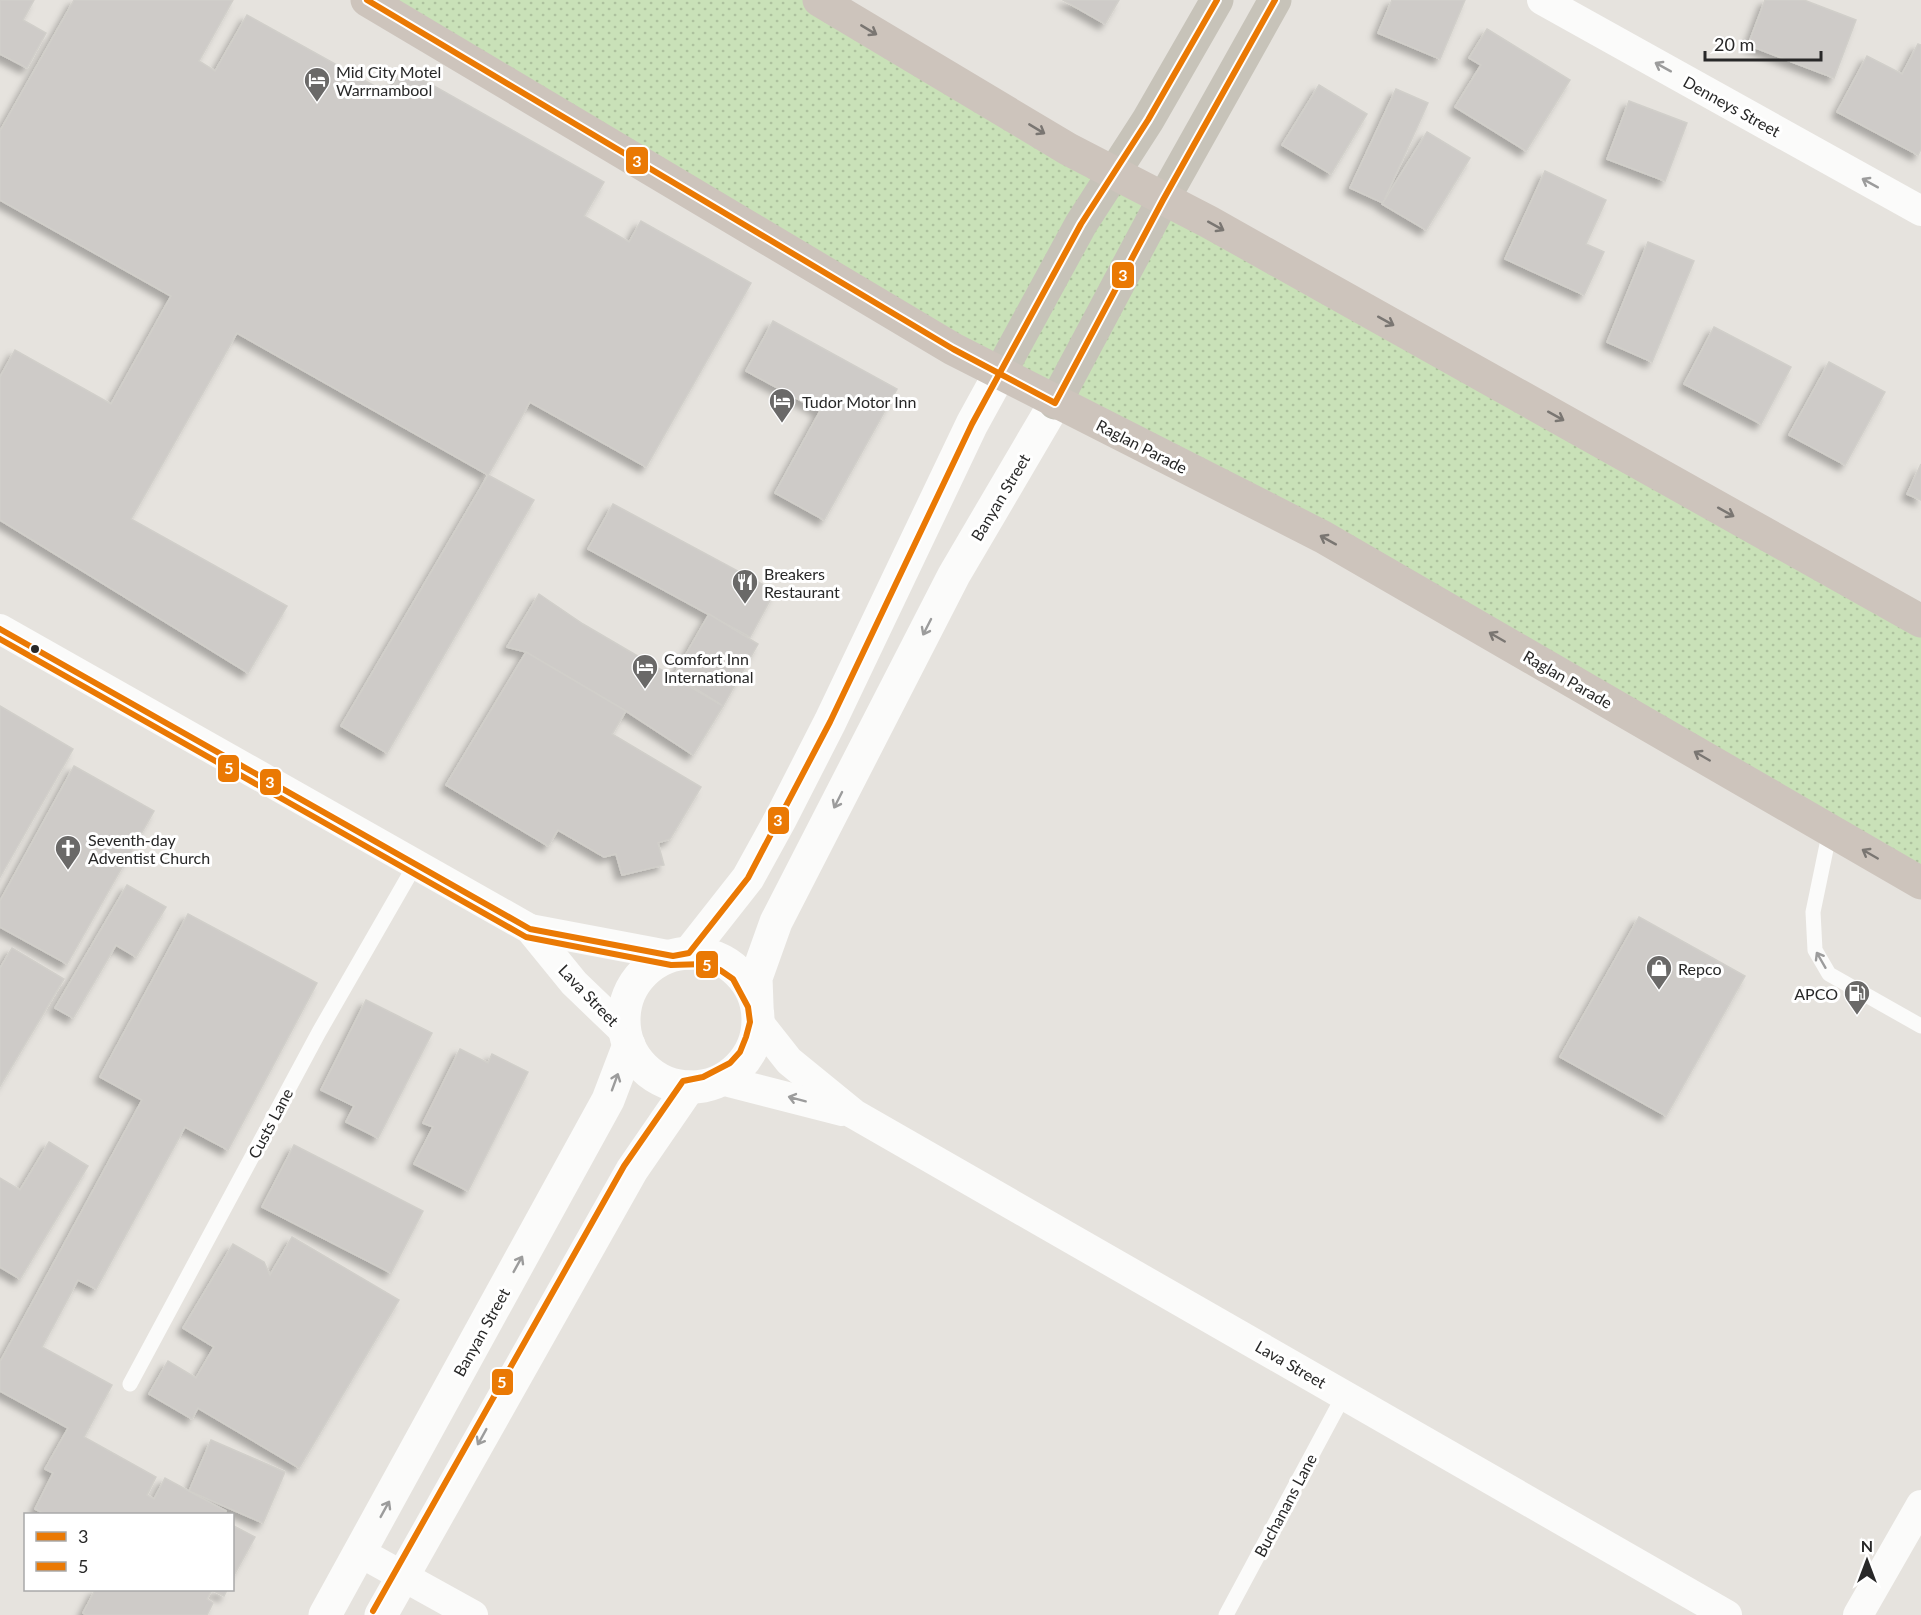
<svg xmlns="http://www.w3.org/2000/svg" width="1921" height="1615" viewBox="0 0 1921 1615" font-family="Lato,sans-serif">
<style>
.grass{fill:url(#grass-dots)}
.building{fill:#cecbc8;stroke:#d1cfca;stroke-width:1.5;filter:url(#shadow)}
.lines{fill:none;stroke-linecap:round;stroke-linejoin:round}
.lane{stroke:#fbfbfa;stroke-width:15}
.street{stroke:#fbfbfa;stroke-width:30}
.secondary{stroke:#fbfbfa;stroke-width:33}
.primary{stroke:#c7c3b9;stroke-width:33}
.highway{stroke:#cdc4bc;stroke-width:33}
.bus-1-casing{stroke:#fff;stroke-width:10}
.bus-2-casing{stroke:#fff;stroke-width:10}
.bus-1{stroke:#ea7904;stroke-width:6}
.bus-2{stroke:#ea7904;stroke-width:6}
.oneway{stroke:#7a7672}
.oneway2{stroke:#9c9c9c}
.bus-dot{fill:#282828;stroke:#fff;stroke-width:2}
.labels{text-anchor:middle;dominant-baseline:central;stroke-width:6;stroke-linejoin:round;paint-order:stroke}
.poi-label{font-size:16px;fill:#282828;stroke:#fff;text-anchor:start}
.street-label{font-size:16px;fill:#282828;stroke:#fff}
.line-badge{stroke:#fff;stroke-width:2}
.badge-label{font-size:16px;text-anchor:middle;font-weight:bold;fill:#fff}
</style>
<defs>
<pattern id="grass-dots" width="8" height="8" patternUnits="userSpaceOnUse" patternTransform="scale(1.5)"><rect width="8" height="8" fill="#c9e1b8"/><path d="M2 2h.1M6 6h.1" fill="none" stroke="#adc19e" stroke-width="1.8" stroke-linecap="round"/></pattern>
<filter id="shadow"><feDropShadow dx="-5.5" dy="5.5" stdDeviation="3" flood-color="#0004"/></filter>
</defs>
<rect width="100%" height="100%" fill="#e6e3de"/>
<path class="grass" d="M 367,0 L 818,0 L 1921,621 L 1921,883 Z"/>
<g class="building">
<path d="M 0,0 L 34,0 L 23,20 L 46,33 L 27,68 L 0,54 Z"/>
<path d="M 74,0 L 233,0 L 199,61 L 215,71 L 247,15 L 389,94 L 404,69 L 604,182 L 584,216 L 629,242 L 641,221 L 751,283 L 646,467 L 530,402 L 488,475 L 237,333 L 131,519 L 287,606 L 248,673 L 0,520 L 0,377 L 15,350 L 111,404 L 171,296 L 0,200 L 0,131 Z"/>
<path d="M 1063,0 L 1119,0 L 1105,24 Z"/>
<path d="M 1392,0 L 1465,0 L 1440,59 L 1378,33 Z"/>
<path d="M 1765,0 L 1804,0 L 1856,20 L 1834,78 L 1748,45 Z"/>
<path d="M 1487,29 L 1570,80 L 1526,151 L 1455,107 L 1481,65 L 1469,58 Z"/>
<path d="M 1918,44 L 1921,45 L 1921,149 L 1918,155 L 1837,112 L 1867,56 L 1902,74 Z"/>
<path d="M 1319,85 L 1367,114 L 1331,174 L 1282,145 Z"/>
<path d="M 1396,89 L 1428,103 L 1383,203 L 1350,188 Z"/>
<path d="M 1629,101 L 1687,123 L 1665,181 L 1607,159 Z"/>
<path d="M 1427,132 L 1470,158 L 1426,230 L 1382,204 Z"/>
<path d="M 1545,171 L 1606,200 L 1586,244 L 1604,252 L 1584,295 L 1505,259 Z"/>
<path d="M 1648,242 L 1694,261 L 1652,362 L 1607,342 Z"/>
<path d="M 773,321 L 897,389 L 824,520 L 775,493 L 820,411 L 746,371 Z"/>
<path d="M 1714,327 L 1791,367 L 1761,424 L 1684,384 Z"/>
<path d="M 1829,362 L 1885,392 L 1845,465 L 1789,435 Z"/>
<path d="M 1921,464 L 1921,500 L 1907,494 Z"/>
<path d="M 488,475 L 534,500 L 387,753 L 341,726 Z"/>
<path d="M 613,504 L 775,591 L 750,637 L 588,549 Z"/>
<path d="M 539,594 L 583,624 L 723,706 L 693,755 L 626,711 L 526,652 L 507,647 Z"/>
<path d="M 709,614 L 758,644 L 723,706 L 674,675 Z"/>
<path d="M 526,652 L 626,711 L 612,734 L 701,787 L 670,839 L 658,843 L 664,865 L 622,875 L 616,854 L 604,857 L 558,830 L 548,846 L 446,785 Z"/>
<path d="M 0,706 L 73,749 L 0,877 Z"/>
<path d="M 74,766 L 154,811 L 67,964 L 0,927 L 0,901 Z"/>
<path d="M 127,885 L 166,907 L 136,957 L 116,945 L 73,1018 L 55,1008 Z"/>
<path d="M 188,914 L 317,983 L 228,1150 L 185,1127 L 96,1289 L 78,1280 L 42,1347 L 112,1385 L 84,1437 L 156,1477 L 147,1495 L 154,1499 L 165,1478 L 226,1511 L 224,1514 L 44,1514 L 35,1509 L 53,1473 L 45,1469 L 68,1428 L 0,1391 L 0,1362 L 142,1100 L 100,1077 Z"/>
<path d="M 1639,917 L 1745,976 L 1666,1116 L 1560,1057 Z"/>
<path d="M 12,948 L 64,979 L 0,1086 L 0,968 Z"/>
<path d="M 366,1000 L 432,1033 L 378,1138 L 346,1122 L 354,1106 L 321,1090 Z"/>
<path d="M 460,1049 L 488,1063 L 492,1054 L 528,1072 L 468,1191 L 414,1164 L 433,1127 L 423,1123 Z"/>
<path d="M 49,1142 L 88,1166 L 20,1279 L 0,1267 L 0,1178 L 20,1190 Z"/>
<path d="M 294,1145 L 423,1211 L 391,1273 L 262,1207 Z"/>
<path d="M 292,1237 L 399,1300 L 299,1468 L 198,1408 L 192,1419 L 149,1394 L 168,1361 L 196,1378 L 214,1347 L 183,1328 L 233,1244 L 264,1262 L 270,1275 Z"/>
<path d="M 211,1440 L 285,1472 L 263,1523 L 189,1491 Z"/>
<path d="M 232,1525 L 255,1537 L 232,1579 Z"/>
<path d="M 95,1590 L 227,1590 L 224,1596 L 212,1590 L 207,1599 L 213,1603 L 207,1615 L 86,1615 L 83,1613 Z"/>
</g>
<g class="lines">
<g class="lane">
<path d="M 1830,830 L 1813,912 L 1815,950 L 1829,974 L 1921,1026"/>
<path d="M 130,1384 L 319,1032 L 415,865"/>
<path d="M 1226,1615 L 1344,1395"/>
</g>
<g class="street">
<path d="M 1542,0 L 1921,211"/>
<path d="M 0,629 L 530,929 L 673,956"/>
<path d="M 530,929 L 574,983 L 625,1032"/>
<path d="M 759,1023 L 789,1061 L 854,1114 L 1727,1615"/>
<path d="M 721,1080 L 842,1111"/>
<path d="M 361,1553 L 473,1615"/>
<path d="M 1858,1615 L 1921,1505"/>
</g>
<g class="secondary">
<path d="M 689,953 L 748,878 L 781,818 L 830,722 L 972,424 L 1000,373"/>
<circle cx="691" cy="1020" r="67"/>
<path d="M 757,1005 L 756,978 L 776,922 L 954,575 L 1055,403"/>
<path d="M 325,1615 L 608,1100 L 629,1045"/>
<path d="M 381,1615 L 632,1170 L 689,1087"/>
</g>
<g class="primary">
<path d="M 1000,373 L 1081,224 L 1148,120 L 1217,0"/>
<path d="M 1055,403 L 1163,200 L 1275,0"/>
</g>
<g class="highway">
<path d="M 367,0 L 953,349 L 1323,537 L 1921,883"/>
<path d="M 819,0 L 1068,149 L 1209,222 L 1921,621"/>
</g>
<g class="bus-1-casing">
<g id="bus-1">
<path d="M 367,0 L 953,349 L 1055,403 L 1163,200 L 1275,0"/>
<path d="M 0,629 L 530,929 L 673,956 L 689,953 L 748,878 L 830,722 L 972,424 L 1081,224 L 1148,120 L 1217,0"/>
</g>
</g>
<g class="bus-2-casing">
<path id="bus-2" d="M 0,639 L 526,937 L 671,965 L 705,964 L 720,970 L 733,979 L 748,1007 L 750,1022 L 746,1037 L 740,1052 L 730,1063 L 703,1077 L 683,1081 L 624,1166 L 373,1611"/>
</g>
<use href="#bus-1" class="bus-1"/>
<use href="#bus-2" class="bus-2"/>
</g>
<defs><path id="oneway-shaft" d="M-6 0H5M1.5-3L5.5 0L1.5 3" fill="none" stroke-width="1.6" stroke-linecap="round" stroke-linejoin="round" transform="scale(1.5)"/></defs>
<g class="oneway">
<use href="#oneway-shaft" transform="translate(869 30) rotate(31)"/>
<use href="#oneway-shaft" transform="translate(1037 129) rotate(31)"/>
<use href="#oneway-shaft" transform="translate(1216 226) rotate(29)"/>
<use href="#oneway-shaft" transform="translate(1386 321) rotate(29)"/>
<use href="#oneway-shaft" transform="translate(1556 416) rotate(29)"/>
<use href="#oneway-shaft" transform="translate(1726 512) rotate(29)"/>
<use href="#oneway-shaft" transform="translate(1328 540) rotate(-151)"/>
<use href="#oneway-shaft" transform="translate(1497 637) rotate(-150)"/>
<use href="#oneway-shaft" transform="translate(1702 756) rotate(-150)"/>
<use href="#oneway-shaft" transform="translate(1870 854) rotate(-150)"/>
</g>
<g class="oneway2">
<use href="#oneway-shaft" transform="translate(1663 67) rotate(-151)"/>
<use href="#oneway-shaft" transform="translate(1870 183) rotate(-151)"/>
<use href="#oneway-shaft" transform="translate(927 627) rotate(117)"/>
<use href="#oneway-shaft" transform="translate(838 800) rotate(117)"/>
<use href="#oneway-shaft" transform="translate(1821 960) rotate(-120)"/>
<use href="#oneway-shaft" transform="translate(615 1082) rotate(-70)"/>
<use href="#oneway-shaft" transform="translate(797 1099) rotate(-165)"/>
<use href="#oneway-shaft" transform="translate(518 1264) rotate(-61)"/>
<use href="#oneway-shaft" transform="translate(482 1437) rotate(119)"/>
<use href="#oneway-shaft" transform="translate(385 1509) rotate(-61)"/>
</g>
<defs>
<g id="hotel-pin" transform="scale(1.35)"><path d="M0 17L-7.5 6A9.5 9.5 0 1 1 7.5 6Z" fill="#6a6968" stroke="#fff"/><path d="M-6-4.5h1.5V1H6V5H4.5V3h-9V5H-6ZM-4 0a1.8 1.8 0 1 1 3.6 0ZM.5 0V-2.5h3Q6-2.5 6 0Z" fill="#fff"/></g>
<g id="restaurant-pin" transform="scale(1.35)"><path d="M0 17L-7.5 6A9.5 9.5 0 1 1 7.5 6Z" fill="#6a6968" stroke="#fff"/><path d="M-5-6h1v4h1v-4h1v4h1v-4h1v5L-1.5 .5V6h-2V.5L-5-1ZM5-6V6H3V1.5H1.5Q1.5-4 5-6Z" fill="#fff"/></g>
<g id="church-pin" transform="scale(1.35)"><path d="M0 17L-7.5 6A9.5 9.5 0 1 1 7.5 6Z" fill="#6a6968" stroke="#fff"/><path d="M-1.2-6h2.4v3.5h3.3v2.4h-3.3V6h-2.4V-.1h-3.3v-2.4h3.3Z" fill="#fff"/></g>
<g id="shop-pin" transform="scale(1.35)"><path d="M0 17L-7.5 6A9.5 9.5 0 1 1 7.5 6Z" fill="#6a6968" stroke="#fff"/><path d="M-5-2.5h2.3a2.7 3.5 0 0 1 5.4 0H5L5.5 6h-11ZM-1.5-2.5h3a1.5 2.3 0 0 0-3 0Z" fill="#fff"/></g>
<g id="fuel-pin" transform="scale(1.35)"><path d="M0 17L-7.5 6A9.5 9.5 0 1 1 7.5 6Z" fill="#6a6968" stroke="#fff"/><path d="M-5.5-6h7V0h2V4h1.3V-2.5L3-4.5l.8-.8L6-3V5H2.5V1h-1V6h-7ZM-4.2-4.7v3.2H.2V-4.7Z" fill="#fff"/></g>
</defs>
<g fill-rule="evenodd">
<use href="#hotel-pin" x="317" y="80"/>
<use href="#hotel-pin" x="782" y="401"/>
<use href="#restaurant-pin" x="745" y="582"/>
<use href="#hotel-pin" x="645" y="667"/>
<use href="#church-pin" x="68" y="848"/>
<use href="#shop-pin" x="1659" y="968"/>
<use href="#fuel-pin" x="1857" y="993"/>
</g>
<circle class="bus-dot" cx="35" cy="649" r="5"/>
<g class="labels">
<g class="poi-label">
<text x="336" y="71">Mid City Motel<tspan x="336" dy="18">Warrnambool</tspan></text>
<text x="802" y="401">Tudor Motor Inn</text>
<text x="764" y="573">Breakers<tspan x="764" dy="18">Restaurant</tspan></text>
<text x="664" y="658">Comfort Inn<tspan x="664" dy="18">International</tspan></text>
<text x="88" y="839">Seventh-day<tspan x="88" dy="18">Adventist Church</tspan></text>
<text x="1678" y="968">Repco</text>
<text x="1838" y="993" text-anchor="end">APCO</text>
</g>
<g class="street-label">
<text transform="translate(1732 106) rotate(29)">Denneys Street</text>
<text transform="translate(1142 446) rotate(27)">Raglan Parade</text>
<text transform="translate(1000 497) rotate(-59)">Banyan Street</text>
<text transform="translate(1568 679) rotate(30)">Raglan Parade</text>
<text transform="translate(589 995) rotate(46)">Lava Street</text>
<text transform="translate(270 1123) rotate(-62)">Custs Lane</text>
<text transform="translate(481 1332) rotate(-61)">Banyan Street</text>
<text transform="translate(1291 1364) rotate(30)">Lava Street</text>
<text transform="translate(1285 1505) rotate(-62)">Buchanans Lane</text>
</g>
</g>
<g class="line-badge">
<rect x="625" y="146" width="24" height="29" rx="6" fill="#ea7904"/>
<rect x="1111" y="261" width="24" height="28" rx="6" fill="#ea7904"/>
<rect x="217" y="754" width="23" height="29" rx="6" fill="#ea7904"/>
<rect x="259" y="768" width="23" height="28" rx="6" fill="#ea7904"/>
<rect x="767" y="806" width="23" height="29" rx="6" fill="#ea7904"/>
<rect x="695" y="950" width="24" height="29" rx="6" fill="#ea7904"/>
<rect x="491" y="1368" width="23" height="28" rx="6" fill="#ea7904"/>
</g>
<g class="badge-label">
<text x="637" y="167">3</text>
<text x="1123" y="281">3</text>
<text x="229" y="774">5</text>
<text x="270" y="788">3</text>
<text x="778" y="826">3</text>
<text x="707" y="971">5</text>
<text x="502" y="1388">5</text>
</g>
<rect x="24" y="1513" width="210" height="78" fill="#ffffff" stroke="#a9a9a9" stroke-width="1.5"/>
<rect x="36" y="1532" width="30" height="9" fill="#ea7904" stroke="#a9a9a9" stroke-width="1.5"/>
<text x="78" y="1543" font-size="18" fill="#282828">3</text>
<rect x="36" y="1562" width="30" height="9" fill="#ea7904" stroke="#a9a9a9" stroke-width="1.5"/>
<text x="78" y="1573" font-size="18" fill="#282828">5</text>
<g transform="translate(1867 1561)" stroke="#ffffff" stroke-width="4.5" paint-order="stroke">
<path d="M0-4.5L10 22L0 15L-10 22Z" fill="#282828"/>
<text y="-9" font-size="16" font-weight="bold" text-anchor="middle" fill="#282828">N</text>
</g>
<path d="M1705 51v9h116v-9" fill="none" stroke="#282828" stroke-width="3"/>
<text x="1714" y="51" font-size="18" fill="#282828" stroke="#ffffff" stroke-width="4.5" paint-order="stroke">20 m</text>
</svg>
